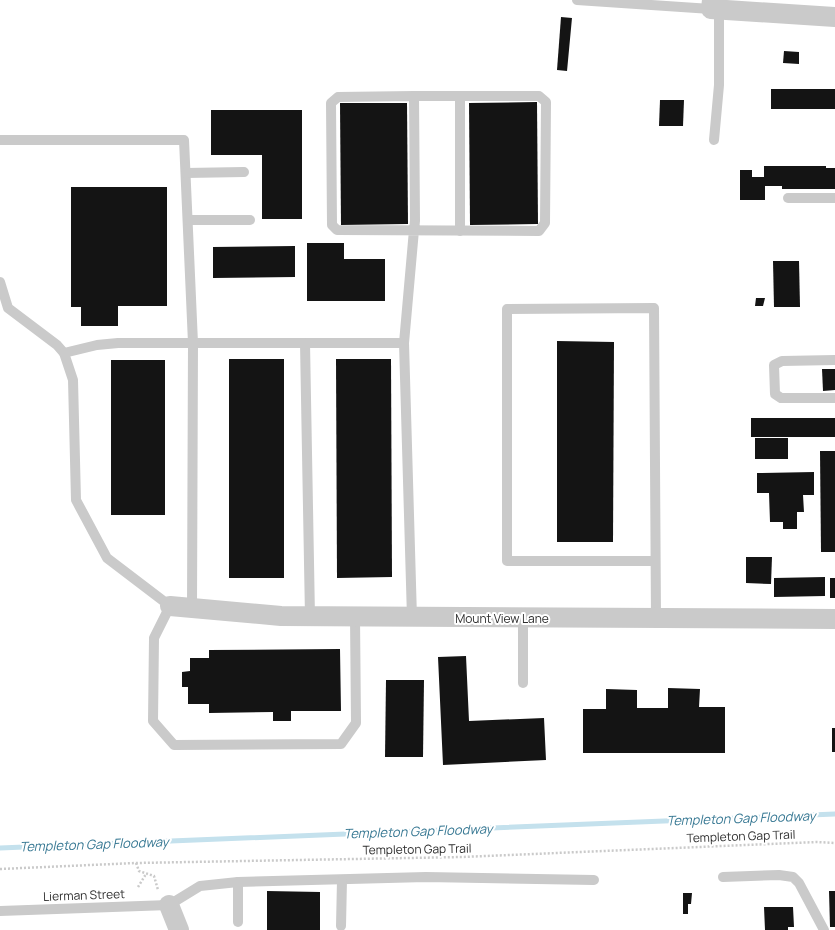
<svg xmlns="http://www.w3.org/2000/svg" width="835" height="930" viewBox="0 0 835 930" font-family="Manrope,sans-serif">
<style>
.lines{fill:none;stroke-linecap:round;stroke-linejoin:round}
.stream{stroke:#c4e1ed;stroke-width:5}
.building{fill:#141414}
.path{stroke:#cacaca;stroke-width:2.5;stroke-dasharray:2 2;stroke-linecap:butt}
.lane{stroke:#cacaca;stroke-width:10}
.street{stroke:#cacaca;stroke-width:20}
.labels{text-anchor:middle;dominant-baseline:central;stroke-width:4;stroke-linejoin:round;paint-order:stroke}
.street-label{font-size:12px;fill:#2d2d2d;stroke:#fff}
.water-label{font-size:13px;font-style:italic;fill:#377893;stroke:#fff}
</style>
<rect width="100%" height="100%" fill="#fff"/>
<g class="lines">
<path class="stream" d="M 0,848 L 835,814"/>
</g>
<g class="building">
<path d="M 561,17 L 572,18 L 567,71 L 557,70 Z"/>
<path d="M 784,51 L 799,52 L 799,64 L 783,63 Z"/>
<rect x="771" y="89" width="64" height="20"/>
<path d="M 660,100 L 684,100 L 683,126 L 659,126 Z"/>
<path d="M 537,102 L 538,224 L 470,225 L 469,103 Z"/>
<path d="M 340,103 L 407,103 L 408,224 L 341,225 Z"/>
<path d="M 211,110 L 302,110 L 302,219 L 262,219 L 262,155 L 211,155 Z"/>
<path d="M 764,166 L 826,166 L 826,168 L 835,168 L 835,189 L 782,189 L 782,186 L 765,186 L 765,200 L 740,200 L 740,170 L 752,170 L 752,177 L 764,177 Z"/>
<path d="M 71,187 L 167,187 L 167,306 L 118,306 L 118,326 L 81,326 L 81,307 L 71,307 Z"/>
<path d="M 307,243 L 344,243 L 344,259 L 385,259 L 385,301 L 307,301 Z"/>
<path d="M 295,246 L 295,277 L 213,278 L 213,247 Z"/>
<path d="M 773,261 L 799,261 L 800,307 L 774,307 Z"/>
<path d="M 756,298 L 765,298 L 763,306 L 755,306 Z"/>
<path d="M 557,341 L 614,342 L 613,542 L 557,542 Z"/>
<rect x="229" y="359" width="55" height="219"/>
<path d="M 336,359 L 391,359 L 392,577 L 337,578 Z"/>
<rect x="111" y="360" width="54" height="155"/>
<path d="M 822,369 L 835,369 L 835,390 L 823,391 Z"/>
<rect x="751" y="418" width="84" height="19"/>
<rect x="755" y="438" width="33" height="21"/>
<path d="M 820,451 L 835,451 L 835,552 L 821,552 Z"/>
<path d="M 814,472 L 814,495 L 803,495 L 804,512 L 797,512 L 797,529 L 783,529 L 783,522 L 770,522 L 769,493 L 757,493 L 757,473 Z"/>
<path d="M 746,557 L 772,557 L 771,584 L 746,583 Z"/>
<path d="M 825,577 L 825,596 L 774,597 L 774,578 Z"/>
<rect x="830" y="578" width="5" height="20"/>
<path d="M 340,649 L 341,711 L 291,711 L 291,721 L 273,721 L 273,712 L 209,713 L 209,704 L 188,704 L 188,687 L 182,687 L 182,672 L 190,671 L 190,658 L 209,658 L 209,650 Z"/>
<path d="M 466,656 L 469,721 L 544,718 L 546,760 L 443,765 L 438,657 Z"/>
<path d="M 386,680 L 424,680 L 423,757 L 385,757 Z"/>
<path d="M 668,688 L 700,689 L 699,707 L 725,707 L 725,753 L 583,753 L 583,709 L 606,709 L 606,689 L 637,690 L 637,708 L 668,708 Z"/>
<rect x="832" y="728" width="3" height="24"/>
<path d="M 267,891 L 320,892 L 320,930 L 267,930 Z"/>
<path d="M 829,891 L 835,891 L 835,927 L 830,927 Z"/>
<path d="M 683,893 L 692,893 L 691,904 L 688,904 L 688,914 L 683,914 Z"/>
<path d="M 764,907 L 793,907 L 794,927 L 788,927 L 788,930 L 765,930 Z"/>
</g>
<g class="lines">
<g class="path">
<path d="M 136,863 L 139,871 L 154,876 L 158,890"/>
<path d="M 0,869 L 136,863 L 462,857 L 817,842 L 835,843"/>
<path d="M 138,887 L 146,874"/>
</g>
<g class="lane">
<path d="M 577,0 L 711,9"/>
<path d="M 0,140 L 184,140 L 193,343 L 404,343 L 412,618"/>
<path d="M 714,140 L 719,85 L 719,10"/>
<path d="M 186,173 L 244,172"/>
<path d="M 788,198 L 835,198"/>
<path d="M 188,220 L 250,220"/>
<path d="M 460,231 L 460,96"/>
<path d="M 0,282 L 8,308 L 57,345 L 64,353 L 73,380 L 76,500 L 107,558 L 170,606 L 154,638 L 153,721 L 174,745 L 341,744 L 356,723 L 355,617"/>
<path d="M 305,343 L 310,617"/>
<path d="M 404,343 L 414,230 L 415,221 L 414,96 L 539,96 L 546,102 L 545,223 L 539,231 L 337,230 L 332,225 L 331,103 L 338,97 L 414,96"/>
<path d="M 64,353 L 97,345 L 118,343 L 193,343 L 192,608"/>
<path d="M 835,360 L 782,361 L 774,365 L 775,394 L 781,398 L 835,398"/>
<path d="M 655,561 L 507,561 L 507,309 L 654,308 L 656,618"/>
<path d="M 523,683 L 523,618"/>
<path d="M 723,877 L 779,875 L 793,877 L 799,883 L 824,930"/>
<path d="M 238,882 L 238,922"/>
<path d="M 0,911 L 169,905 L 200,886 L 238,882 L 426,877 L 594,880"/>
<path d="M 341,926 L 342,880"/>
</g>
<g class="street">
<path d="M 712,0 L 711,9 L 835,17"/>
<path d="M 170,606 L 281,616 L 835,619"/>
<path d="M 169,905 L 179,930"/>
</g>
</g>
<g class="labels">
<g class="street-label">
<text x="502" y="618">Mount View Lane</text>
<text transform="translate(741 836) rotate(-2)">Templeton Gap Trail</text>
<text transform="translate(417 849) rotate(-1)">Templeton Gap Trail</text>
<text transform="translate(84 895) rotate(-2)">Lierman Street</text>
</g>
<g class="water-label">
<text transform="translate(741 818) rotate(-2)">Templeton Gap Floodway</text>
<text transform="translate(418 831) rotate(-2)">Templeton Gap Floodway</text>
<text transform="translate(94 844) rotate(-2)">Templeton Gap Floodway</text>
</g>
</g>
</svg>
